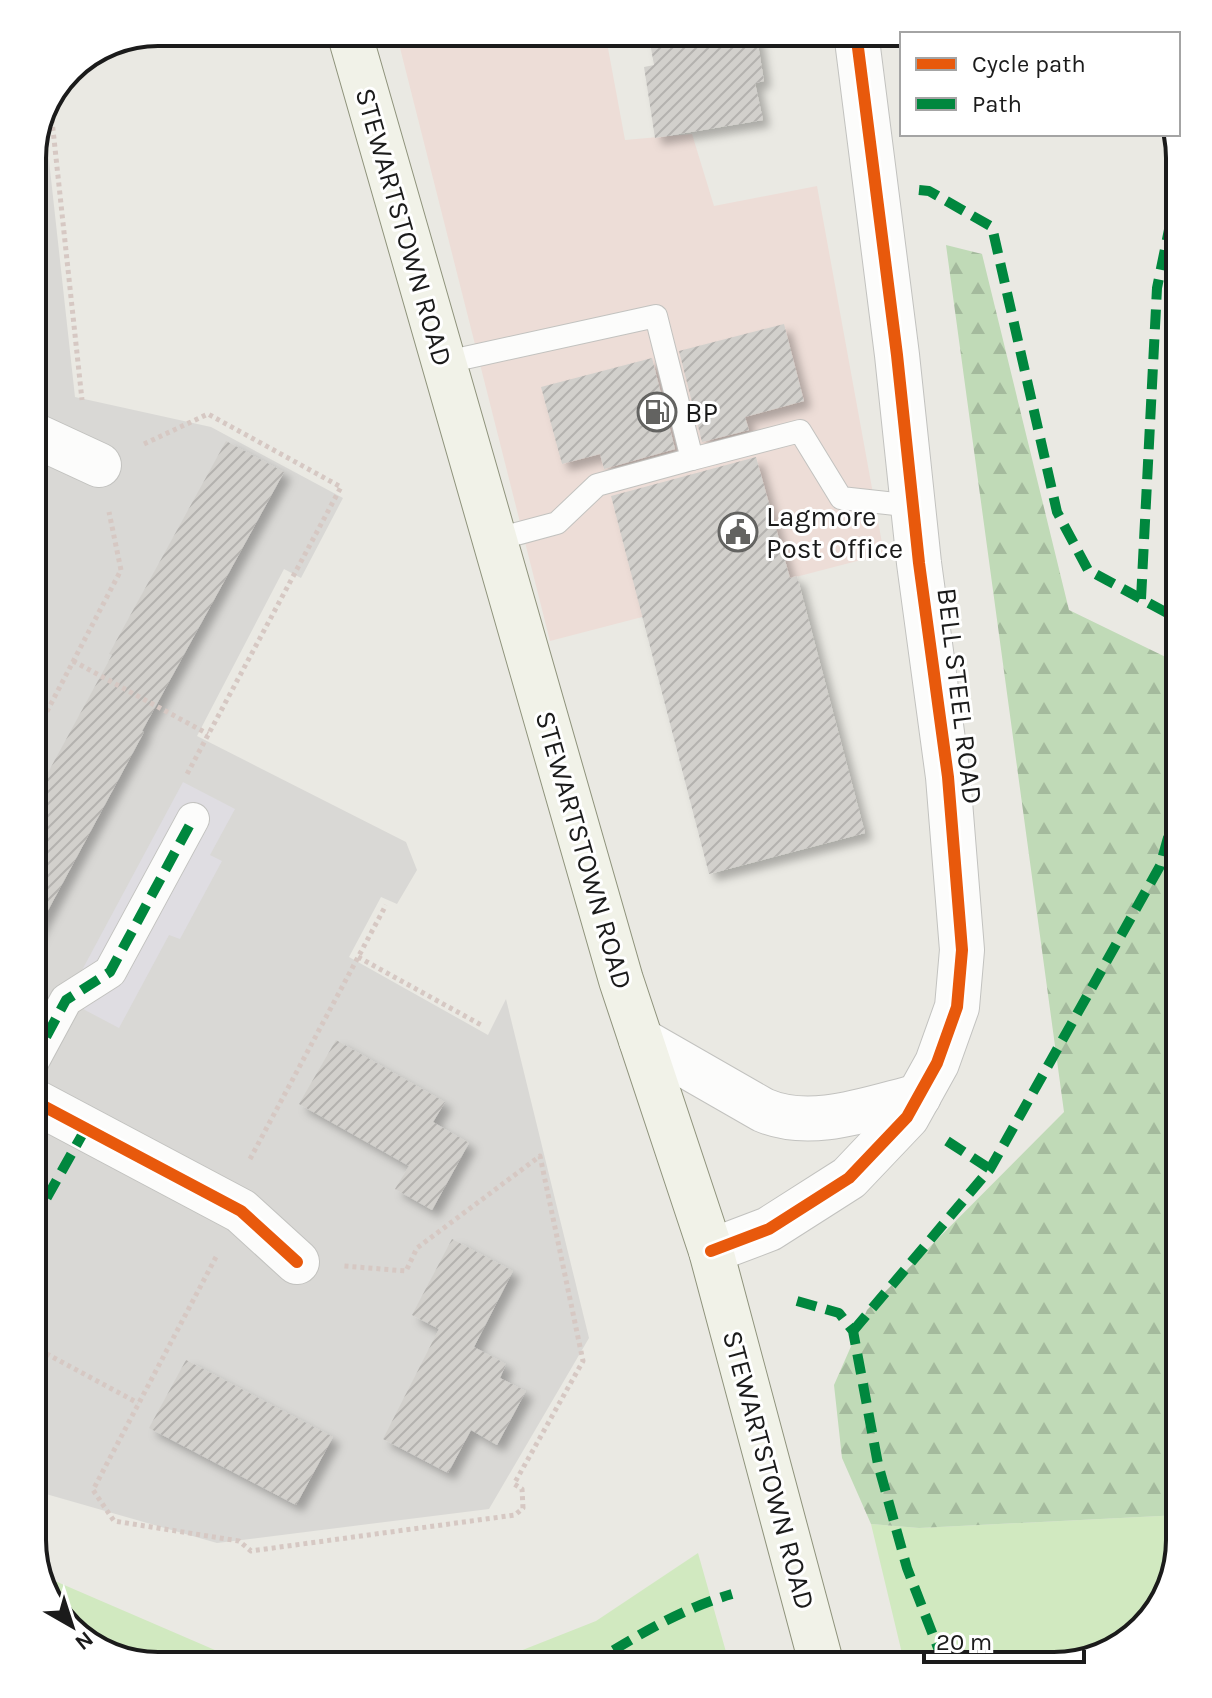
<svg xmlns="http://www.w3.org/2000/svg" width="1212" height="1698" viewBox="0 0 1212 1698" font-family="Karla,sans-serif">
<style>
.residential{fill:#d9d8d5}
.commercial{fill:#edddd7}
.grass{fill:#d1e9c0}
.forest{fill:url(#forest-firs)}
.plaza{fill:#dfdde2}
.building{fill:url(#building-hatch);filter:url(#shadow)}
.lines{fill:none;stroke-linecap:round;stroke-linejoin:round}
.service-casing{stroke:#c2c2bf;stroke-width:24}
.pedestrian-casing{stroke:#c2c2bf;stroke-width:34}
.minor-casing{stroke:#c2c2bf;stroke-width:46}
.tertiary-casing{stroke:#c2c2bf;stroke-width:46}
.secondary-casing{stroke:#8f937c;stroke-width:46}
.path{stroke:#d6c8c3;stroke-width:5;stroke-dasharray:4 4;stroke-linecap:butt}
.service{stroke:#fcfcfb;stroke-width:22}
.pedestrian{stroke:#fcfcfb;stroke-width:32}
.minor{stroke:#fcfcfb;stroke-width:44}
.tertiary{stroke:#fcfcfb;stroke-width:44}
.secondary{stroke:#f1f2e8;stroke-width:44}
.quiet{stroke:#00873e;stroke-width:10;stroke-dasharray:20 10;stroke-linecap:butt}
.cycleway-casing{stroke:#fff;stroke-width:17}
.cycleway{stroke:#e8590c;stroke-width:12}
.labels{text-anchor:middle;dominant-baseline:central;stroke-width:6;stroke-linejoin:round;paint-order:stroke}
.street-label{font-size:28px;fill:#1b1b1b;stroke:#fff}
.poi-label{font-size:28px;fill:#1b1b1b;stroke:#fff;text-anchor:start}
.rim{fill:none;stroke:#1b1b1b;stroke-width:4}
</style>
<defs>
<pattern id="forest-firs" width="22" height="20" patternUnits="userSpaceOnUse" patternTransform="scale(2)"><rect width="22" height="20" fill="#c0dab7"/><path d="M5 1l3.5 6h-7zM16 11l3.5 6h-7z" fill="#a4ba9d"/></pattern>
<pattern id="building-hatch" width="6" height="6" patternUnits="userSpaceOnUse" patternTransform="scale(2)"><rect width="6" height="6" fill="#d2d0cc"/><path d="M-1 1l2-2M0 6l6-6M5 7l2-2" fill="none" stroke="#b4b2af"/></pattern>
<filter id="shadow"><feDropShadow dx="7" dy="7" stdDeviation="4" flood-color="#0004"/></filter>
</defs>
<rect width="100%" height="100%" fill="#eae9e3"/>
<path class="residential" d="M 45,124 L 75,397 L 211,427 L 343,498 L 301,578 L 284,569 L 197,736 L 406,842 L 417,870 L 397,904 L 381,897 L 349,957 L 488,1035 L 506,999 L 589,1338 L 489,1509 L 217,1543 L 46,1494 L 32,1525 L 32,149 Z"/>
<path class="commercial" d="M 396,32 L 605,32 L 625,140 L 692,134 L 714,206 L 817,186 L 884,554 L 550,641 Z"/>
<g class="grass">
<path d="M 1180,1515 L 1180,1540 L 1163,1603 L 1117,1649 L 1054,1666 L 905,1666 L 871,1524 L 919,1528 Z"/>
<path d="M 698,1553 L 730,1666 L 482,1666 L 596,1621 Z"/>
<path d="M 41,1575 L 252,1666 L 150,1666 L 95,1649 L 49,1603 Z"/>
</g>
<path class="forest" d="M 946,245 L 982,254 L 1069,610 L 1180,664 L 1180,1515 L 919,1528 L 871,1524 L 842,1458 L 834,1385 L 867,1310 L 1064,1112 Z"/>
<path class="plaza" d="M 183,782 L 235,809 L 210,855 L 222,861 L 180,939 L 169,935 L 119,1028 L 66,1000 Z"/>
<g class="building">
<path d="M 648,32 L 756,32 L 764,81 L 755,83 L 763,120 L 655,138 L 644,67 L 654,65 Z"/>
<path d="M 784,324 L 804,401 L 745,417 L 749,430 L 702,442 L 679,351 Z"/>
<path d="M 652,358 L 675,449 L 604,469 L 600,454 L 562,464 L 541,387 Z"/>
<path d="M 226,441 L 284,472 L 142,731 L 144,732 L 32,940 L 32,802 L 112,655 L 109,654 Z"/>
<path d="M 756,457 L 790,578 L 797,576 L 865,833 L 709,874 L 611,496 Z"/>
<path d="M 336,1040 L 445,1102 L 433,1122 L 469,1143 L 432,1210 L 395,1189 L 409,1166 L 299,1104 Z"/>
<path d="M 452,1239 L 513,1271 L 474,1347 L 457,1338 L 506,1364 L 500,1378 L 526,1391 L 497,1445 L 471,1430 L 448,1473 L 383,1439 L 439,1329 L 412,1315 Z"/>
<path d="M 186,1360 L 333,1437 L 296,1505 L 149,1428 Z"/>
</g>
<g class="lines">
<g class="service-casing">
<g id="service">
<path d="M 442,363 L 656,316 L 692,459 L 597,485 L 557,523 L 494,540"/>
<path d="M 692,459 L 800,431 L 841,498 L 914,506"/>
</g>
</g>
<g class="pedestrian-casing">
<path id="pedestrian" d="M 32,1063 L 66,1000 L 110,972 L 193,819"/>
</g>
<g class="minor-casing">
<g id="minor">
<path d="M 32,434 L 99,465"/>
<path d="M 32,1100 L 241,1211 L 297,1262"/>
<path d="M 711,1251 L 769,1229 L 849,1178 L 907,1117 L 937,1063 L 957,1007 L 962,950 L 948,777 L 919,563 L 897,355 L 856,32"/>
</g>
</g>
<g class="tertiary-casing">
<path id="tertiary" d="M 641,1040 L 763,1110 C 811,1131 870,1108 919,1096"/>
</g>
<g class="secondary-casing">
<path id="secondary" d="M 349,32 L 621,980 L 711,1251 L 822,1666"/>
</g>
<g class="path">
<path d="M 51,111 L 82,400"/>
<path d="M 144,444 L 208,414 L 341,487 L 186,776"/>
<path d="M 73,661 L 208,734"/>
<path d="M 32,740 L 121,570 L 109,512"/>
<path d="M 358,957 L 483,1026"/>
<path d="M 250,1159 L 386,905"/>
<path d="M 216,1257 L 93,1490 L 114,1521 L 239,1541 L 251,1551 L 515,1515 L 523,1508 L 522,1489 L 514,1484 L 583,1361 L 540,1156 L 417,1248 L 406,1271 L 344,1266"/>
<path d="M 32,1346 L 138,1403"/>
</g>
<use href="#service" class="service"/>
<use href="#pedestrian" class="pedestrian"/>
<use href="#minor" class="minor"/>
<use href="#tertiary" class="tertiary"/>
<use href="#secondary" class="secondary"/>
<g class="quiet">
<path d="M 919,190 L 929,191 L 992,227 L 1057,512 L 1088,570 L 1171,615 L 1180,632"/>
<path d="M 1141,599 L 1157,288 L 1180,176"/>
<path d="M 32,1063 L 66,1000 L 110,972 L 193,819"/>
<path d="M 947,1141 L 990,1169"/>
<path d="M 32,1224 L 86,1128"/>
<path d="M 797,1301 L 839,1313 L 853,1331 L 878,1464 L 907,1568 L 945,1666"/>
<path d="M 853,1331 L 990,1169 L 1160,866 L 1180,795"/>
<path d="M 588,1666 C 633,1638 680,1609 732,1594"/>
</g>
<g class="cycleway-casing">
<g id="cycleway">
<path d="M 32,1100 L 241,1211 L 297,1262"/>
<path d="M 711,1251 L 769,1229 L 849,1178 L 907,1117 L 937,1063 L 957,1007 L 962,950 L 948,777 L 919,563 L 897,355 L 856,32"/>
</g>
</g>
<use href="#cycleway" class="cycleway"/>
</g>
<defs>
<g id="fuel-ring" transform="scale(2)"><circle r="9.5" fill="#fff" stroke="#636361" stroke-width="1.5"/><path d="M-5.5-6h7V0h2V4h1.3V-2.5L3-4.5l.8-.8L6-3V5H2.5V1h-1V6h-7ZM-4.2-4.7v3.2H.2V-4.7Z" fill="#636361"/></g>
<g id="civic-ring" transform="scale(2)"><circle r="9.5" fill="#fff" stroke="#636361" stroke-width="1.5"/><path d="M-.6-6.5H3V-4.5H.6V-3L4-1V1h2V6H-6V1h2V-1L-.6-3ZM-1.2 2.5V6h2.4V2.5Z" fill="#636361"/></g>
</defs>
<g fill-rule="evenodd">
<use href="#fuel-ring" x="657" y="412"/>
<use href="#civic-ring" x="738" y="532"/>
</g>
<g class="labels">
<g class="street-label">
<text transform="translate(404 227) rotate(74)">STEWARTSTOWN ROAD</text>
<text transform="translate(960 696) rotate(83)">BELL STEEL ROAD</text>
<text transform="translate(584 850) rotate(74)">STEWARTSTOWN ROAD</text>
<text transform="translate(769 1470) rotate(75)">STEWARTSTOWN ROAD</text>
</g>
<g class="poi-label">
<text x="685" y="412">BP</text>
<text x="766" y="516">Lagmore<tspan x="766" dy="32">Post Office</tspan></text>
</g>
</g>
<path d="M0 0H1212V1698H0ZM158 46H1054A112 112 0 0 1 1166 158V1540A112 112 0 0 1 1054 1652H158A112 112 0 0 1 46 1540V158A112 112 0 0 1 158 46Z" fill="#fff" fill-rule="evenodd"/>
<path class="rim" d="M158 46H1054A112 112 0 0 1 1166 158V1540A112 112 0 0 1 1054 1652H158A112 112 0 0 1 46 1540V158A112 112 0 0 1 158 46Z"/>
<rect x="900" y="32" width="280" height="104" fill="#ffffff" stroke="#a4a4a4" stroke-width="2"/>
<rect x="916" y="58" width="40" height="12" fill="#e8590c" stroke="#a4a4a4" stroke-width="2"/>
<text x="972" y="72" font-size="24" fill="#1b1b1b">Cycle path</text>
<rect x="916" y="98" width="40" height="12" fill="#00873e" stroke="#a4a4a4" stroke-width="2"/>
<text x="972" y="112" font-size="24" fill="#1b1b1b">Path</text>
<g transform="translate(72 1626) rotate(141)" stroke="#ffffff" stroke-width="6" paint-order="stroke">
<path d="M0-6L14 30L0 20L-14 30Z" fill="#1b1b1b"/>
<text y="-12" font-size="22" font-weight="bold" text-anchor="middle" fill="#1b1b1b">N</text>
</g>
<path d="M924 1650v12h160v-12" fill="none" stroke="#1b1b1b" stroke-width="4"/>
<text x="936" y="1650" font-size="24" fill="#1b1b1b" stroke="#ffffff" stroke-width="6" paint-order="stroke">20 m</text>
</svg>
